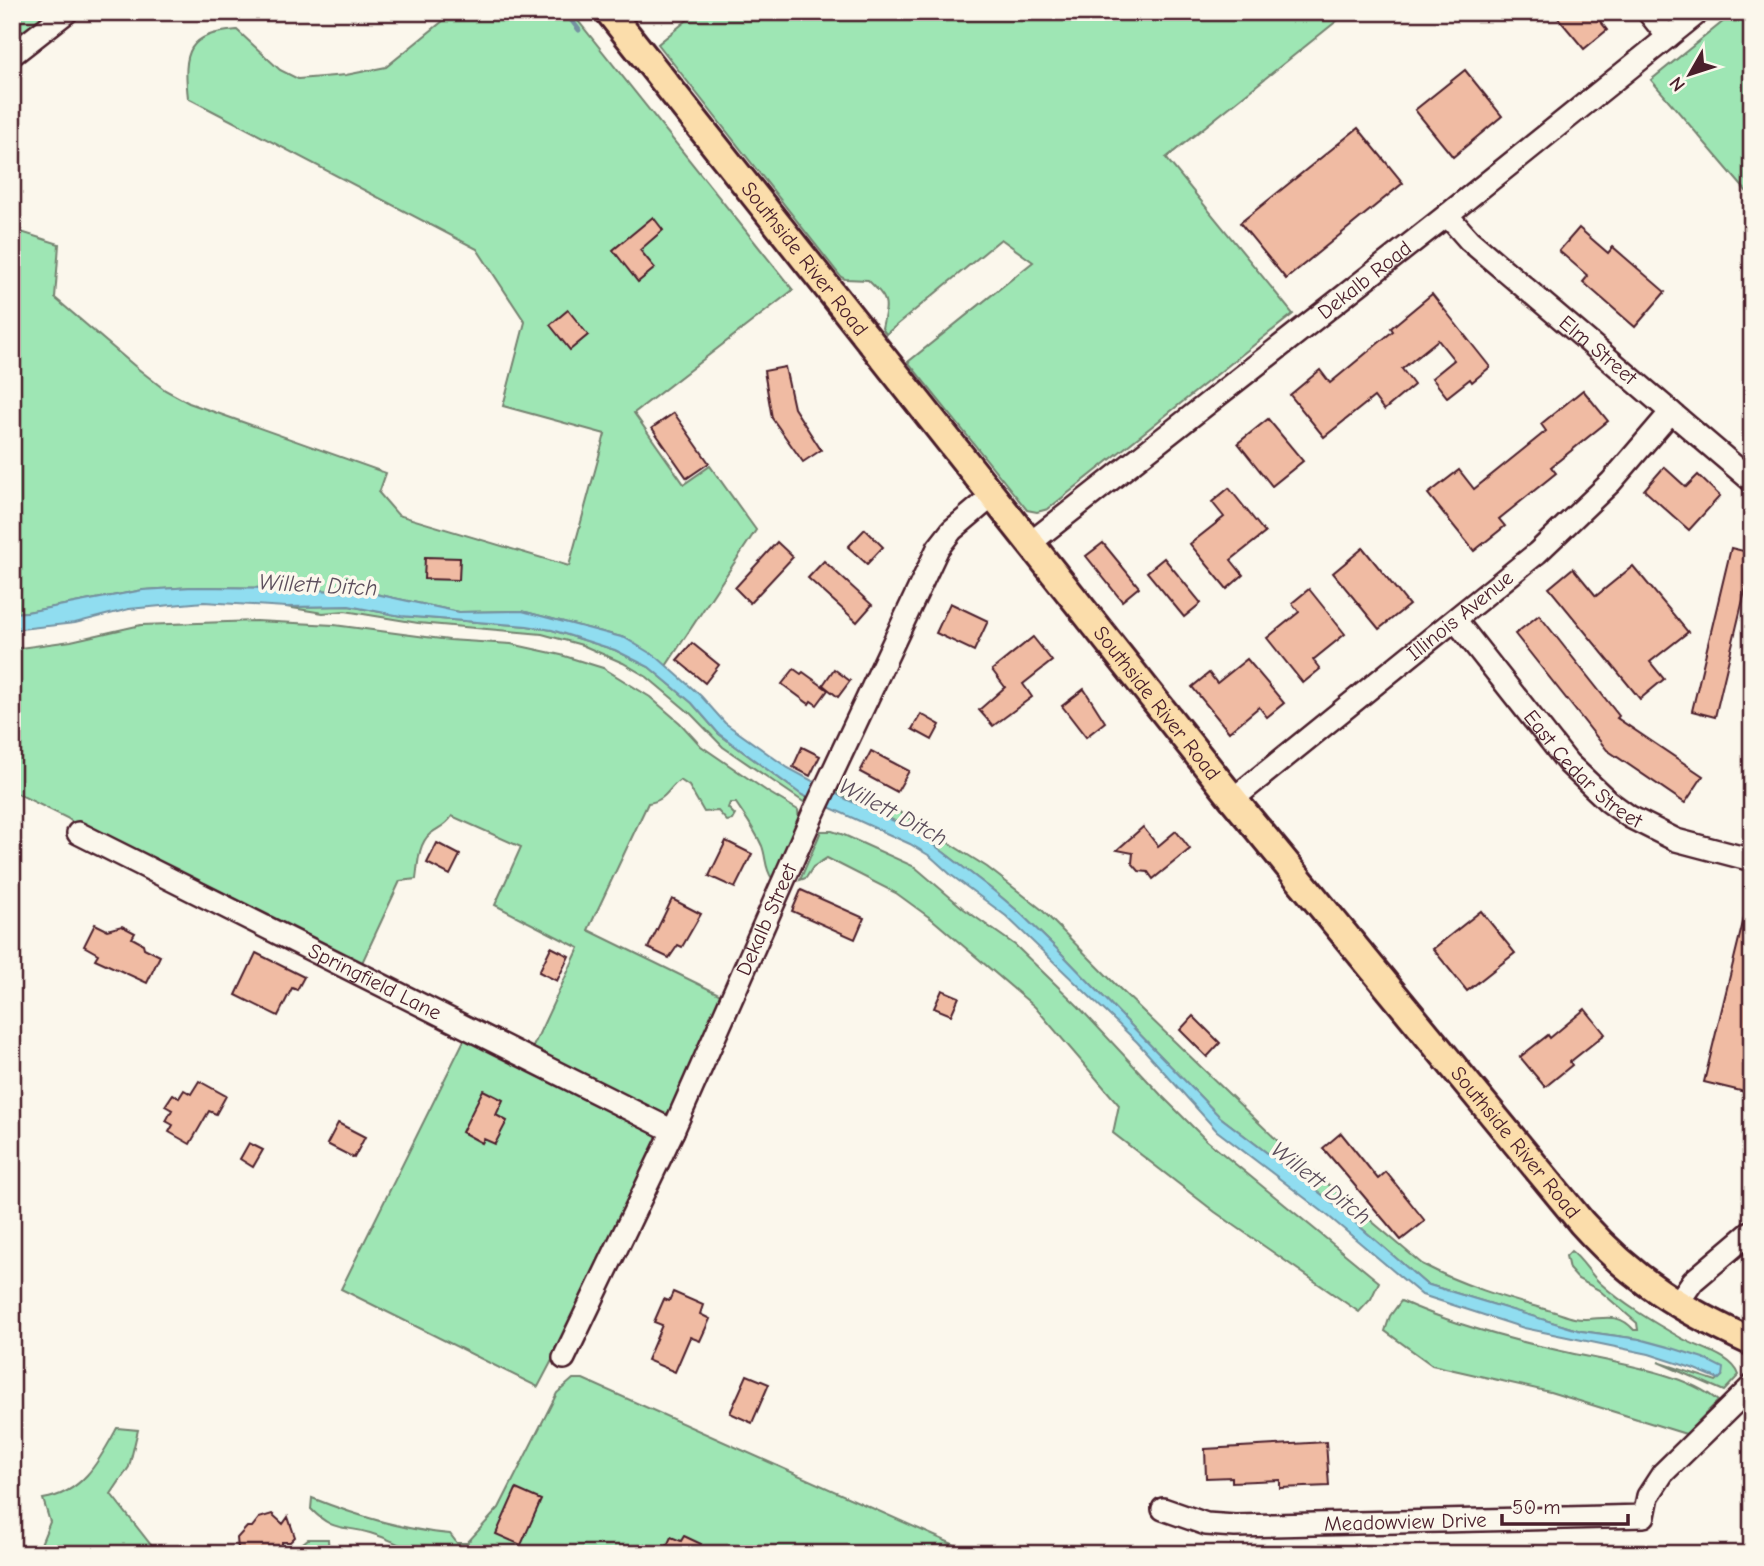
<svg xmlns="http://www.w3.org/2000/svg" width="1764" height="1566" viewBox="0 0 1764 1566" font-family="'Comic Neue',sans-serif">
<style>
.green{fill:#9ee6b4;stroke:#748270;stroke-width:2}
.water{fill:#90ddf0;stroke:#7491a1;stroke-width:2}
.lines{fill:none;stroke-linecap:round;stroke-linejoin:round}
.stream{stroke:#7491a1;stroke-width:5}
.building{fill:#f0bba3;stroke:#4a1f2b;stroke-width:2}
.minor-casing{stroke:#4a1f2b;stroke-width:26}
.major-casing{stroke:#4a1f2b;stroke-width:32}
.minor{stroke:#fbf7ec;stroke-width:21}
.major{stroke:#fbddab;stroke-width:26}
.labels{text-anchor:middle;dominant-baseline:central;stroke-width:7;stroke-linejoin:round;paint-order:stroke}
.street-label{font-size:21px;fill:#4a1f2b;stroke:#fbf7ec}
.water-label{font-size:23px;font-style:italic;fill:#5c4e5c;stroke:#fbf7ec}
</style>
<rect width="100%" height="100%" fill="#fbf7ec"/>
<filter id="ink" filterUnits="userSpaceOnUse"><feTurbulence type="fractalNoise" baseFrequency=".0143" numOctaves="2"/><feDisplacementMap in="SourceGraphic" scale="14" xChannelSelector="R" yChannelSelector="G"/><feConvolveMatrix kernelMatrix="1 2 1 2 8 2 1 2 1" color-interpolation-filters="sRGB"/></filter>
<g filter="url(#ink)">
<g class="green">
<path d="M 12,12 L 54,12 L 12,45 Z"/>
<path d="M 454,12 L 571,12 L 793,290 L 634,413 L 684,484 L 710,466 L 756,530 L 666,666 L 625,638 L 522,611 L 459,612 L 371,593 L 277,588 L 193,587 L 143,590 L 27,612 L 12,613 L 12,229 L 59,244 L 55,298 L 137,368 L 165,390 L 189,403 L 386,473 L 379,493 L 398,515 L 569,566 L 605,434 L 503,406 L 525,322 L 477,249 L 188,98 C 183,51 187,34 237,30 L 280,70 L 298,79 L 346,75 L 386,67 Z"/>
<path d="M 697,12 L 1348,12 L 1166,158 L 1293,314 L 1048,509 L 1037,512 L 1027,510 L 908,362 L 1033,262 L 1001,239 L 886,334 L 882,328 C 888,300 889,301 868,280 L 845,279 L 841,277 L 658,44 Z"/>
<path d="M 1735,12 L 1752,12 L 1752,198 L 1651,80 Z"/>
<path d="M 349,606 L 401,616 L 527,626 L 552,630 L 615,650 L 649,667 L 692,703 L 719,734 L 802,795 L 812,800 L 808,805 L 723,747 L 691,714 L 647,677 L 623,663 L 582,645 L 542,634 L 418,623 L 345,611 L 323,613 L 286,607 Z"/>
<path d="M 256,621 L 334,625 L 449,640 L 511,644 L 561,655 L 603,668 L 650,697 L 680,723 L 701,746 L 768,792 L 798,810 L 799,823 L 775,876 L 772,878 C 765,870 766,856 762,846 C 755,830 746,818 736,803 L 730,803 L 728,808 L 735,815 L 732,820 L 727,821 L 718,811 L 704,812 L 689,786 L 680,780 C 668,788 666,801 648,803 L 588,930 L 725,997 L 674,1108 L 664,1115 L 658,1114 L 531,1051 L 579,948 L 495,905 L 521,847 L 452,816 C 446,826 439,827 430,834 C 418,844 418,865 416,879 L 400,881 L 361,965 L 78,826 L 67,818 L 12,791 L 12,649 L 71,641 L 141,625 Z"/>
<path d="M 833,786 L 888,812 L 891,807 L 987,867 L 1041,909 L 1117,986 L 1283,1146 L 1422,1264 C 1462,1285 1504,1298 1548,1310 C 1557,1312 1565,1316 1574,1318 C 1597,1323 1615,1308 1634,1330 L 1638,1330 L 1637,1323 L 1599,1290 L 1578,1279 L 1569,1269 L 1566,1256 L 1571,1251 C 1582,1259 1589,1273 1600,1283 C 1624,1305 1653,1322 1681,1338 C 1698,1348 1732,1355 1739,1375 L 1724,1391 L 1658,1362 L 1716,1381 L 1722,1376 L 1639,1339 L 1581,1331 L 1426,1284 L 1329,1200 L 1220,1117 L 1057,949 L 1020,913 L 994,891 L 916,831 L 831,791 Z"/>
<path d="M 821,831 L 832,831 L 844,835 L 915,867 L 964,909 L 1015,945 L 1078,1006 L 1161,1095 L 1206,1140 L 1379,1282 L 1371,1299 L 1359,1312 L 1215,1212 L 1113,1133 L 1119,1105 L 1035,1007 L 933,920 L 896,893 L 827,858 L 813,867 L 806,878 L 800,880 Z"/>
<path d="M 466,1036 L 652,1131 L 656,1135 L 657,1142 L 589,1290 L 538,1387 L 341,1289 Z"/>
<path d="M 1401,1301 C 1452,1324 1507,1339 1561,1351 C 1607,1362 1683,1371 1718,1401 L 1686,1434 L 1550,1392 L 1432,1365 L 1385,1331 L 1390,1316 Z"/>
<path d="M 573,1379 L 583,1379 L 975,1554 L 414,1554 C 403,1545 384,1537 370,1533 C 342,1525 333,1532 311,1509 L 312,1498 C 357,1516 402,1530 450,1534 L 457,1543 L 467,1543 L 499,1508 L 557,1393 Z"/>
<path d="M 117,1428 L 138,1430 L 129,1467 L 111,1494 L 158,1554 L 27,1554 L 41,1544 L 50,1522 L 43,1499 C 83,1493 99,1461 117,1428 Z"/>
<path d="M 308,1539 L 328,1539 L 329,1554 L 289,1554 Z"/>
</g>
<path class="water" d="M 193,587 L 277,588 L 371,593 L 459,612 L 522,611 L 625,638 L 658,658 L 701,696 L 725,723 L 788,768 L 846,799 L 916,831 L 994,891 L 1020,913 L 1057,949 L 1220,1117 L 1329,1200 L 1426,1284 L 1581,1331 L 1639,1339 L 1672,1348 L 1703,1358 L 1723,1368 L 1722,1376 L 1719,1379 L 1692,1368 L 1649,1354 L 1524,1328 L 1422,1295 L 1327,1215 L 1217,1131 L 1137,1042 L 1006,916 L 951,875 L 930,856 L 910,844 L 802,795 L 719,734 L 692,703 L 649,667 L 615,650 L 552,630 L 527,626 L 401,616 L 349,606 L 286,607 L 204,602 L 129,609 L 75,623 L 12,630 L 12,613 L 27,612 L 143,590 Z"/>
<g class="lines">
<path class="stream" d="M 565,12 L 579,30"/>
</g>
<g class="building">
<path d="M 1553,12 L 1593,12 L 1607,30 L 1584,49 Z"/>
<path d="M 1465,70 L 1502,116 L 1453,157 L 1415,110 Z"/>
<path d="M 1358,128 L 1403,183 L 1286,279 L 1240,223 Z"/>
<path d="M 653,217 L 663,230 L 640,250 L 655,268 L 638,282 L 613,250 Z"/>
<path d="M 1579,228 L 1608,253 L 1613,247 L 1665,292 L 1635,327 L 1583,282 L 1588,276 L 1559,251 Z"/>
<path d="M 1432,294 L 1490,367 L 1472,382 L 1470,379 L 1447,397 L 1432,378 L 1454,360 L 1438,340 L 1402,369 L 1414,385 L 1384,410 L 1374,397 L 1324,437 L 1290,395 L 1320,370 L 1330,383 L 1393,331 L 1391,328 Z"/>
<path d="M 568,310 L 588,335 L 570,350 L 550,325 Z"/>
<path d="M 785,367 L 794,408 L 821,450 L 803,462 L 772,418 L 764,371 Z"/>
<path d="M 1583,390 L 1608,421 L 1551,467 L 1556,473 L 1499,519 L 1505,526 L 1474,551 L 1428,494 L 1459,470 L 1474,489 L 1546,431 L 1541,424 Z"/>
<path d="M 674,413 L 709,463 L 687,478 L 652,428 Z"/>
<path d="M 1268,419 L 1303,461 L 1272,486 L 1238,443 Z"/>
<path d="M 1664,467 L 1686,487 L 1698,475 L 1720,496 L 1689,530 L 1644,490 Z"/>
<path d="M 1229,488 L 1265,533 L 1231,560 L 1243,575 L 1227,589 L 1190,544 L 1224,517 L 1212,502 Z"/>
<path d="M 865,529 L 883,547 L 867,564 L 848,547 Z"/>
<path d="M 777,542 L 793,557 L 750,603 L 735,588 Z"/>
<path d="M 1103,543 L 1139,587 L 1122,601 L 1086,556 Z"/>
<path d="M 1363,548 L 1409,605 L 1379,629 L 1333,573 Z"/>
<path d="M 1731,548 L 1752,553 L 1752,562 L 1715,717 L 1692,711 Z"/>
<path d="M 425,557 L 460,558 L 459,580 L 424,579 Z"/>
<path d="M 1164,558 L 1201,603 L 1184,617 L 1147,572 Z"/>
<path d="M 824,561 L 872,605 L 857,622 L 808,578 Z"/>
<path d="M 1633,566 L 1688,632 L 1650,662 L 1664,679 L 1640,699 L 1549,588 L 1573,568 L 1596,596 Z"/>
<path d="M 1309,589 L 1345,634 L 1313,660 L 1320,669 L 1303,683 L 1267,638 L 1299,612 L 1292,603 Z"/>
<path d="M 950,603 L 988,621 L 974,651 L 936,633 Z"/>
<path d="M 1539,615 L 1619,716 L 1617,718 L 1703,776 L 1685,803 L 1607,750 L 1515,634 Z"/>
<path d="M 1033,637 L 1052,661 L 1023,684 L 1032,697 L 993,726 L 979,710 L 1005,687 L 992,670 Z"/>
<path d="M 692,643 L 719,665 L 705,683 L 677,660 Z"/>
<path d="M 1247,659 L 1284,703 L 1267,717 L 1259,707 L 1229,732 L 1192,687 L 1209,673 L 1217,683 Z"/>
<path d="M 794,669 L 801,674 L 803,672 L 828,690 L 817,705 L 811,701 L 809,704 L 782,684 Z"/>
<path d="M 834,669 L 850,681 L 838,697 L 823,685 Z"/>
<path d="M 1084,689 L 1105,722 L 1086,737 L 1062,706 Z"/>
<path d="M 921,714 L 940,725 L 932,740 L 912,729 Z"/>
<path d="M 802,747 L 820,756 L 810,776 L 793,767 Z"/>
<path d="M 871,751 L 909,771 L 897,792 L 860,772 Z"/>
<path d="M 1143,827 L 1158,846 L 1176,831 L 1190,849 L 1153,879 L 1148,872 L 1139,871 L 1132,863 L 1133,853 L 1117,850 Z"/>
<path d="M 726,841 L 752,854 L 735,888 L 709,876 Z"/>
<path d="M 437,843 L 460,855 L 450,875 L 427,863 Z"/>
<path d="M 801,890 L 864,918 L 855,939 L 792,911 Z"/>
<path d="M 672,899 L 701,914 L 682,947 L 678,945 L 669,958 L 648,948 Z"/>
<path d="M 1747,906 L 1752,907 L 1752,1083 L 1749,1093 L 1704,1082 Z"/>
<path d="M 1481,911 L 1515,953 L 1467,991 L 1433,949 Z"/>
<path d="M 95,924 L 107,930 L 122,926 L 135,933 L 132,938 L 143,944 L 144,948 L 160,956 L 147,983 L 95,959 L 98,954 L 84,946 Z"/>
<path d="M 551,947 L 569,956 L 557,981 L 539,972 Z"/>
<path d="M 256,953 L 304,977 L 297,990 L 292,988 L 278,1016 L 236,995 Z"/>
<path d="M 942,990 L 959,997 L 951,1015 L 934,1008 Z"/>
<path d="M 1585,1009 L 1605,1034 L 1570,1062 L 1572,1065 L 1545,1087 L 1520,1057 L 1548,1035 L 1550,1038 Z"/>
<path d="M 1193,1016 L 1220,1043 L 1207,1057 L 1180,1030 Z"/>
<path d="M 199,1081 L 226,1096 L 216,1114 L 209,1111 L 190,1144 L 169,1132 L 173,1125 L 166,1121 L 172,1110 L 165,1106 L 173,1094 L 179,1098 L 184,1090 L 191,1094 Z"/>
<path d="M 483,1090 L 503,1100 L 496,1115 L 507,1121 L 495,1144 L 484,1139 L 482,1143 L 462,1132 Z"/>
<path d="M 338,1123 L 365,1137 L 354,1158 L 327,1144 Z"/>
<path d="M 1341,1133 L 1378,1179 L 1386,1172 L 1425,1221 L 1401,1240 L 1323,1148 Z"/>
<path d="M 249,1143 L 263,1150 L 253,1167 L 240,1159 Z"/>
<path d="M 673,1292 L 703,1305 L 700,1314 L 710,1319 L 700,1341 L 690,1337 L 675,1372 L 647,1360 L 662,1325 L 654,1322 L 664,1299 L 669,1301 Z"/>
<path d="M 747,1375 L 769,1384 L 752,1423 L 730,1413 Z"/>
<path d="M 1326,1442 L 1329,1486 L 1280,1488 L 1280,1480 L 1232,1482 L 1232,1477 L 1206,1478 L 1205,1449 Z"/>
<path d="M 516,1489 L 541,1500 L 521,1545 L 496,1534 Z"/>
<path d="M 272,1514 L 283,1524 L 288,1517 L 295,1537 L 290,1542 L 282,1542 L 282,1554 L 246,1554 L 238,1549 L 237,1538 L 247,1527 L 252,1527 L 259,1518 Z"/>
<path d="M 684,1536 L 701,1544 L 698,1549 L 708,1554 L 663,1554 L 671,1537 L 681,1541 Z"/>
</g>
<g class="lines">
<g class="minor-casing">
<g id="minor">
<path d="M 1648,12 L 1668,37"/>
<path d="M 12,55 L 67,12"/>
<path id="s1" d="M 1447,215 L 1469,240 L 1752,481"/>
<path id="s2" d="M 1029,544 L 1447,215 L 1699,12"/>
<path id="s3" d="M 1456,621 L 1568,763 L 1608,801 L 1630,817 L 1676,840 L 1752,860"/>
<path id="s4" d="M 1233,799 L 1537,553 L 1611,482 L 1671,412"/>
<path id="s5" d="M 78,833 L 673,1131"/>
<path d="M 1677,1304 L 1693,1281 L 1752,1231"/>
<path id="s6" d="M 564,1358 L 673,1131 L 813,814 L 938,548 L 952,530 L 991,497"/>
<path id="s7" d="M 1163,1509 L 1206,1524 L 1235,1526 L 1644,1516 L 1648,1496 L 1663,1473 L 1752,1386"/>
</g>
</g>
<g class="major-casing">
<g id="major">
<path id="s8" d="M 609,12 L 1233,799 L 1582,1223 C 1635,1282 1681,1309 1752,1342"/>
</g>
</g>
<use href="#minor" class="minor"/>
<use href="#major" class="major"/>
</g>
</g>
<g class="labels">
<g class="street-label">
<text stroke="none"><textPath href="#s8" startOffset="315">Southside River Road</textPath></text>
<text stroke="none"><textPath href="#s2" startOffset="427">Dekalb Road</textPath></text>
<text stroke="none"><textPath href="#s1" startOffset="203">Elm Street</textPath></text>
<text stroke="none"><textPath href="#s4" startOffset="292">Illinois Avenue</textPath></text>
<text stroke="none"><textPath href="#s8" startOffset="882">Southside River Road</textPath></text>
<text stroke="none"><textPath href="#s3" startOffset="196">East Cedar Street</textPath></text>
<text stroke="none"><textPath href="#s6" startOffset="483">Dekalb Street</textPath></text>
<text stroke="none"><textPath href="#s5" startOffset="332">Springfield Lane</textPath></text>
<text stroke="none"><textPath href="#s8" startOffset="1449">Southside River Road</textPath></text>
<text stroke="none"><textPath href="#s7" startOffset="245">Meadowview Drive</textPath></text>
</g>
<g class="water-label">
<text transform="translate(318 585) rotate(3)">Willett Ditch</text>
<text transform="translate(893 812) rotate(28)">Willett Ditch</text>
<text transform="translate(1321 1183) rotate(38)">Willett Ditch</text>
</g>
</g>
<rect width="1764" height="1566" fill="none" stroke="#fbf7ec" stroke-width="42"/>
<rect x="21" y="21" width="1722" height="1524" fill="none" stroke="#4a1f2b" stroke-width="2.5" filter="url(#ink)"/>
<g transform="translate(1690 74) rotate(231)" stroke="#fbf7ec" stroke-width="5" paint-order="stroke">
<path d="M0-5L12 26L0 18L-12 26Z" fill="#4a1f2b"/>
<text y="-10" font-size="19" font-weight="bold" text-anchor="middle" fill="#4a1f2b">N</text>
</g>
<path d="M1502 1514v10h126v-10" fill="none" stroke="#4a1f2b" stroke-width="3.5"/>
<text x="1512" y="1514" font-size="21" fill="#4a1f2b" stroke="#fbf7ec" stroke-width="5" paint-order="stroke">50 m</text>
</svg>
